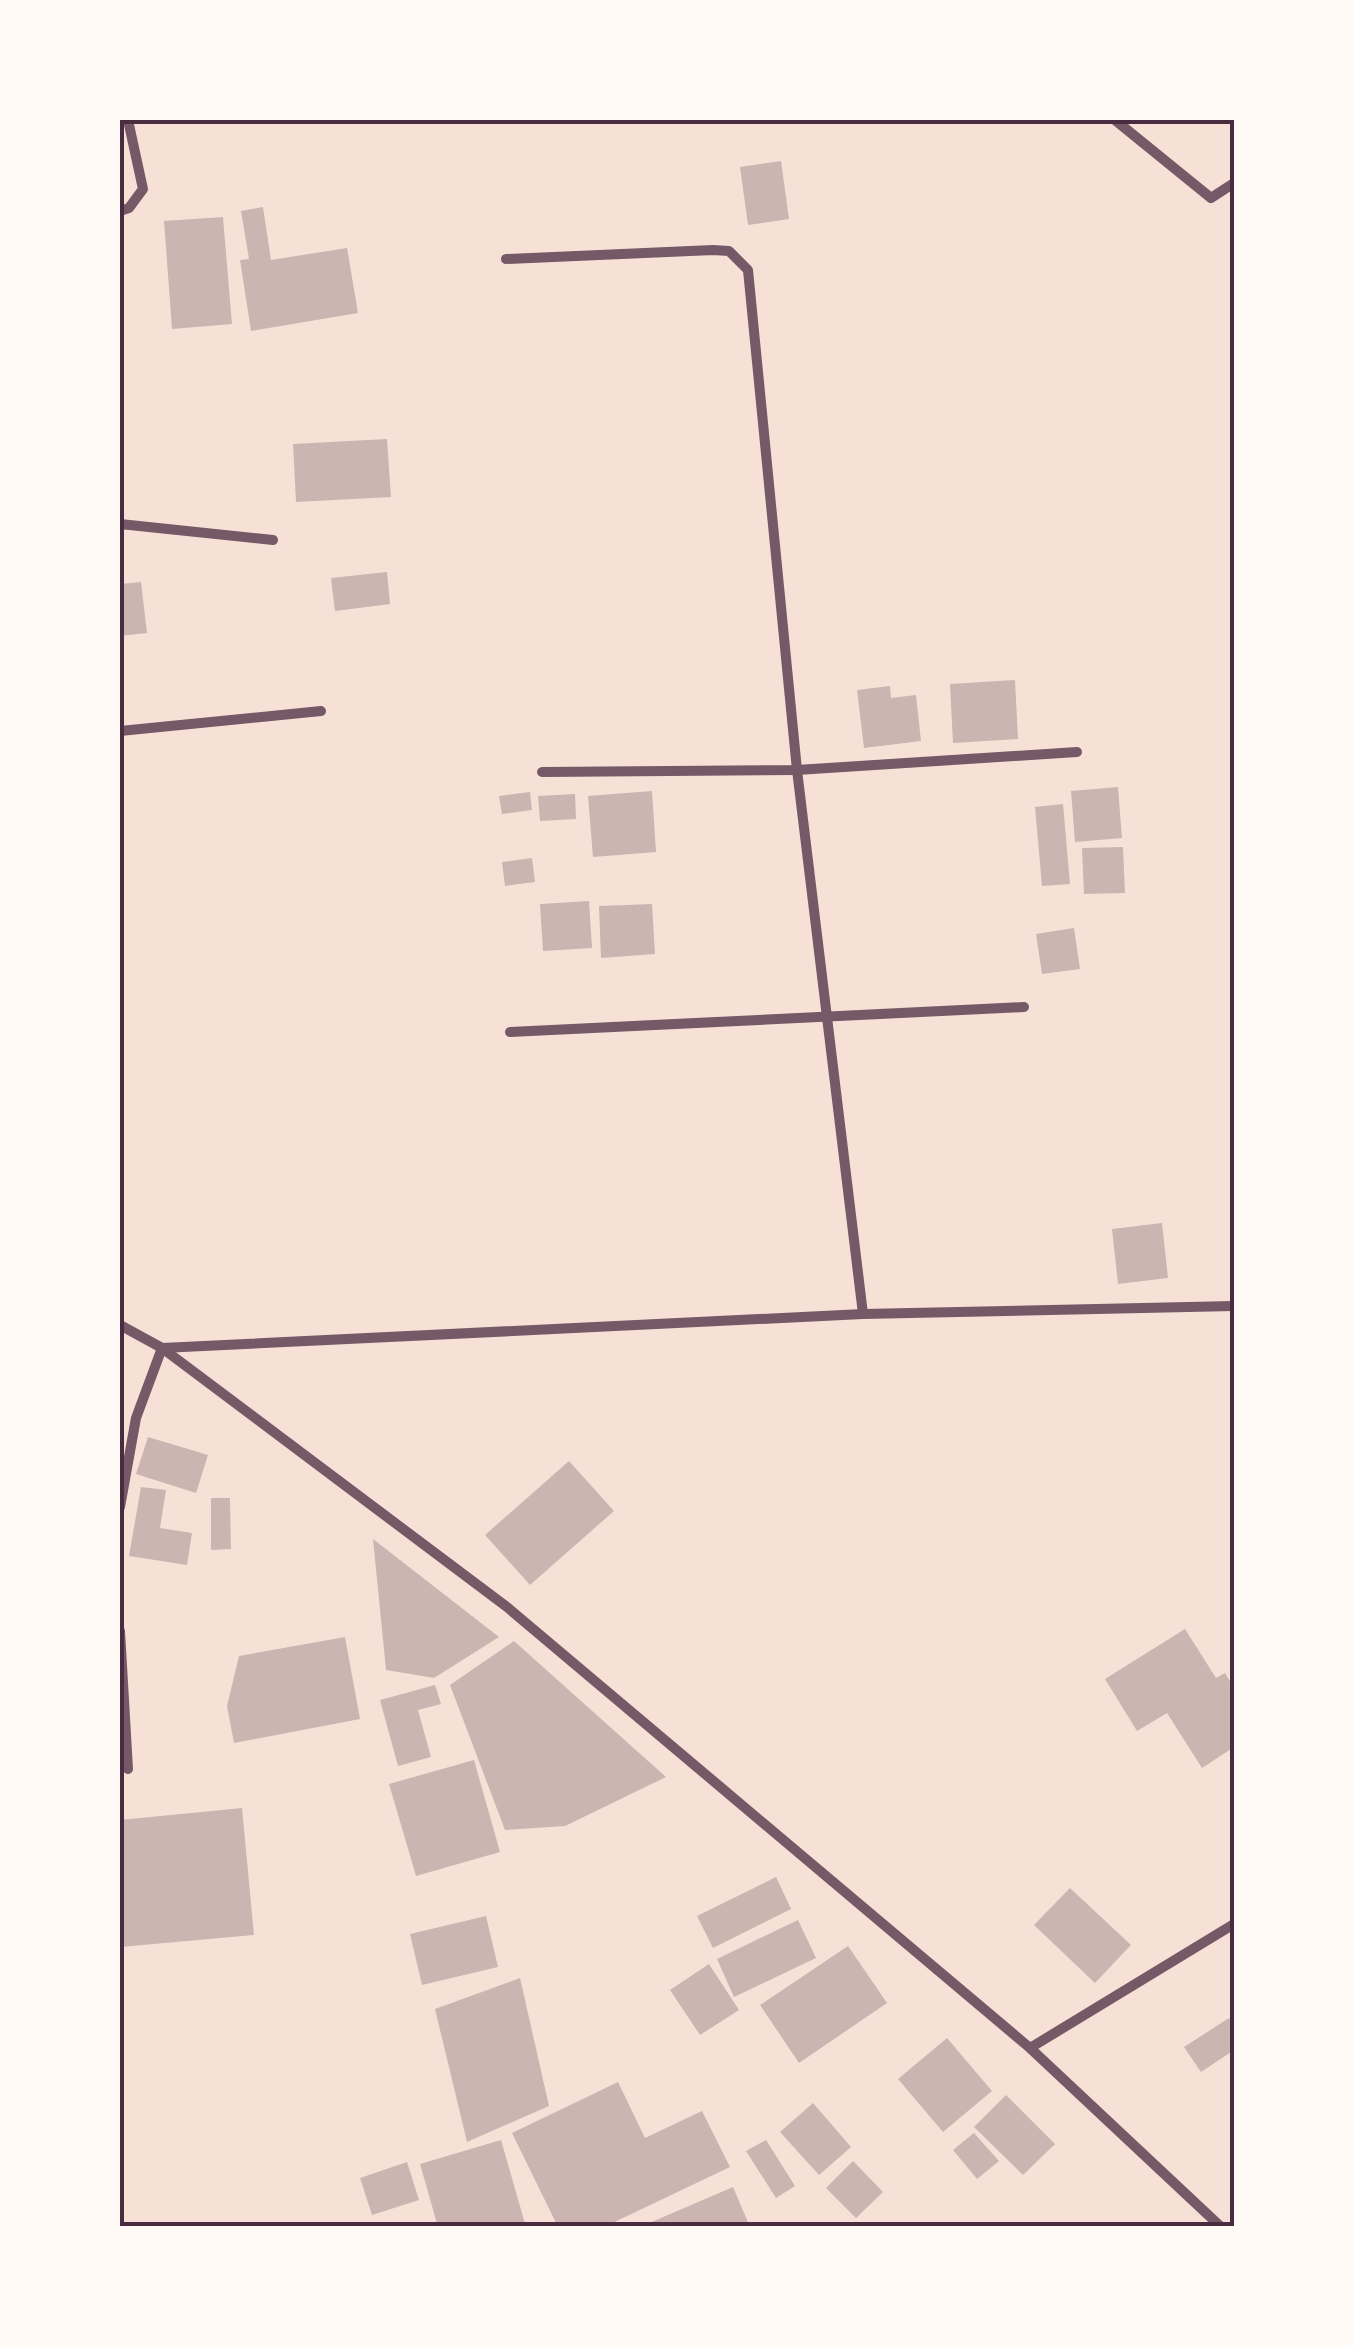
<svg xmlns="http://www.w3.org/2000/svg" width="1354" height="2347" viewBox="0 0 1354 2347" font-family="Commissioner,sans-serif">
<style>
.building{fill:#ccb4b1}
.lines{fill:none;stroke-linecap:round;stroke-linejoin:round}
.minor{stroke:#755966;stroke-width:10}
.neatline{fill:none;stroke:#4a2c40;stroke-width:4}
</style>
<rect width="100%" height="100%" fill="#f7e1d7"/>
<g class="building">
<path d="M 781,161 L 789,219 L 748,225 L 740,167 Z"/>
<path d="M 263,207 L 271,260 L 347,248 L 358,313 L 251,331 L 240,260 L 249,259 L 241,211 Z"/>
<path d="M 223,217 L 232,324 L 172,329 L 164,221 Z"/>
<path d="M 387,439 L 391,497 L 296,502 L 293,444 Z"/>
<path d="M 387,572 L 390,604 L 335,611 L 331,578 Z"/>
<path d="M 141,582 L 147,633 L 120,636 L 120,584 Z"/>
<path d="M 1015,680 L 1018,739 L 953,743 L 950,684 Z"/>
<path d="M 890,686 L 891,698 L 916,695 L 921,741 L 864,748 L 857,690 Z"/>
<path d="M 1118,787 L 1122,838 L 1075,842 L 1071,791 Z"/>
<path d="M 652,791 L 656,852 L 593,857 L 588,796 Z"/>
<path d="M 530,792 L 532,810 L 502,814 L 499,796 Z"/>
<path d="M 575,794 L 576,819 L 540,821 L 538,796 Z"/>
<path d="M 1063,804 L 1070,884 L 1042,886 L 1035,807 Z"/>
<path d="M 1123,847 L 1125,893 L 1084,894 L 1082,848 Z"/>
<path d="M 532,858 L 535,882 L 505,886 L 502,862 Z"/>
<path d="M 589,901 L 592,948 L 543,951 L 540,904 Z"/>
<path d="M 652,904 L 655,954 L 601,958 L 599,906 Z"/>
<path d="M 1074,928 L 1080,969 L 1042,974 L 1036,934 Z"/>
<path d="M 1162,1223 L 1168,1278 L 1118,1284 L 1112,1229 Z"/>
<path d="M 148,1437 L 208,1455 L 196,1493 L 136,1474 Z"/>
<path d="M 569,1461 L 614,1511 L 530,1585 L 485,1535 Z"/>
<path d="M 141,1487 L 166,1490 L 160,1528 L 192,1533 L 187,1565 L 129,1556 Z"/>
<path d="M 211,1498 L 230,1498 L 231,1549 L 211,1550 Z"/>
<path d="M 373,1539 L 499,1637 L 434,1678 L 386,1670 Z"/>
<path d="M 1185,1629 L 1216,1678 L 1225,1673 L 1234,1688 L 1234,1747 L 1202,1768 L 1167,1713 L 1137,1731 L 1105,1679 Z"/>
<path d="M 345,1637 L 360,1719 L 234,1743 L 227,1706 L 239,1656 Z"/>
<path d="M 514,1641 L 666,1777 L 565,1826 L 505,1830 L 450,1685 Z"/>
<path d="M 435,1685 L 441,1704 L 418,1710 L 431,1757 L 398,1766 L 380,1700 Z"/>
<path d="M 474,1760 L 500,1852 L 416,1876 L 389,1784 Z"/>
<path d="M 242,1808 L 254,1935 L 120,1947 L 120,1820 Z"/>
<path d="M 776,1877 L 791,1909 L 713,1948 L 697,1916 Z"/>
<path d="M 1070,1888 L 1131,1945 L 1095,1983 L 1034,1925 Z"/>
<path d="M 486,1916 L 498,1967 L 422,1985 L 410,1934 Z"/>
<path d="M 798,1920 L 816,1958 L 734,1997 L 717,1959 Z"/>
<path d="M 848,1946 L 887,2003 L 799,2063 L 760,2005 Z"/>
<path d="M 709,1964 L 739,2010 L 700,2035 L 670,1990 Z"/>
<path d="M 520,1978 L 549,2106 L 467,2142 L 435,2009 Z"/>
<path d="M 1229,2018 L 1234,2026 L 1234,2050 L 1201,2072 L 1184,2047 Z"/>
<path d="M 947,2038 L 992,2091 L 943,2132 L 898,2079 Z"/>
<path d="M 618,2082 L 645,2138 L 702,2111 L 730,2167 L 604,2227 L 558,2227 L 512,2133 Z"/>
<path d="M 1006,2095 L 1055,2144 L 1023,2175 L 974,2127 Z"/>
<path d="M 813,2103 L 851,2147 L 819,2175 L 780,2132 Z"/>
<path d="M 974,2133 L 999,2161 L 977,2179 L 953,2150 Z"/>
<path d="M 501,2140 L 526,2227 L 438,2227 L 420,2164 Z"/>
<path d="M 766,2140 L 795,2186 L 776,2198 L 746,2151 Z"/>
<path d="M 853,2161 L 883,2192 L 856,2218 L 826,2188 Z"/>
<path d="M 407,2162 L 419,2200 L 372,2215 L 360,2178 Z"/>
<path d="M 733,2187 L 750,2227 L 640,2227 Z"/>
</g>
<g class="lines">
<g class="minor">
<path d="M 1115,120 L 1211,198 L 1234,183"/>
<path d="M 120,211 L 129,208 L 143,189 L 128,120"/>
<path d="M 506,259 L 713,250 L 729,251 L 748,270 L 797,770 L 863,1314"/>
<path d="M 120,524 L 273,540"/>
<path d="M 120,731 L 321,711"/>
<path d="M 542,772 L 797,770 L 1077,752"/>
<path d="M 510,1032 L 1024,1007"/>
<path d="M 120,1325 L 162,1348 L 507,1607 L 1030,2048 L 1221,2227"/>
<path d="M 120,1507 L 136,1418 L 162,1348 L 863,1314 L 1234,1306"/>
<path d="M 120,1631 L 128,1769"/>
<path d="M 1030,2048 L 1234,1924"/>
</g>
</g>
<rect width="1354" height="2347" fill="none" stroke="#fffaf5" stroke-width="245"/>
<rect x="122" y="122" width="1110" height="2102" class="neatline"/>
</svg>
